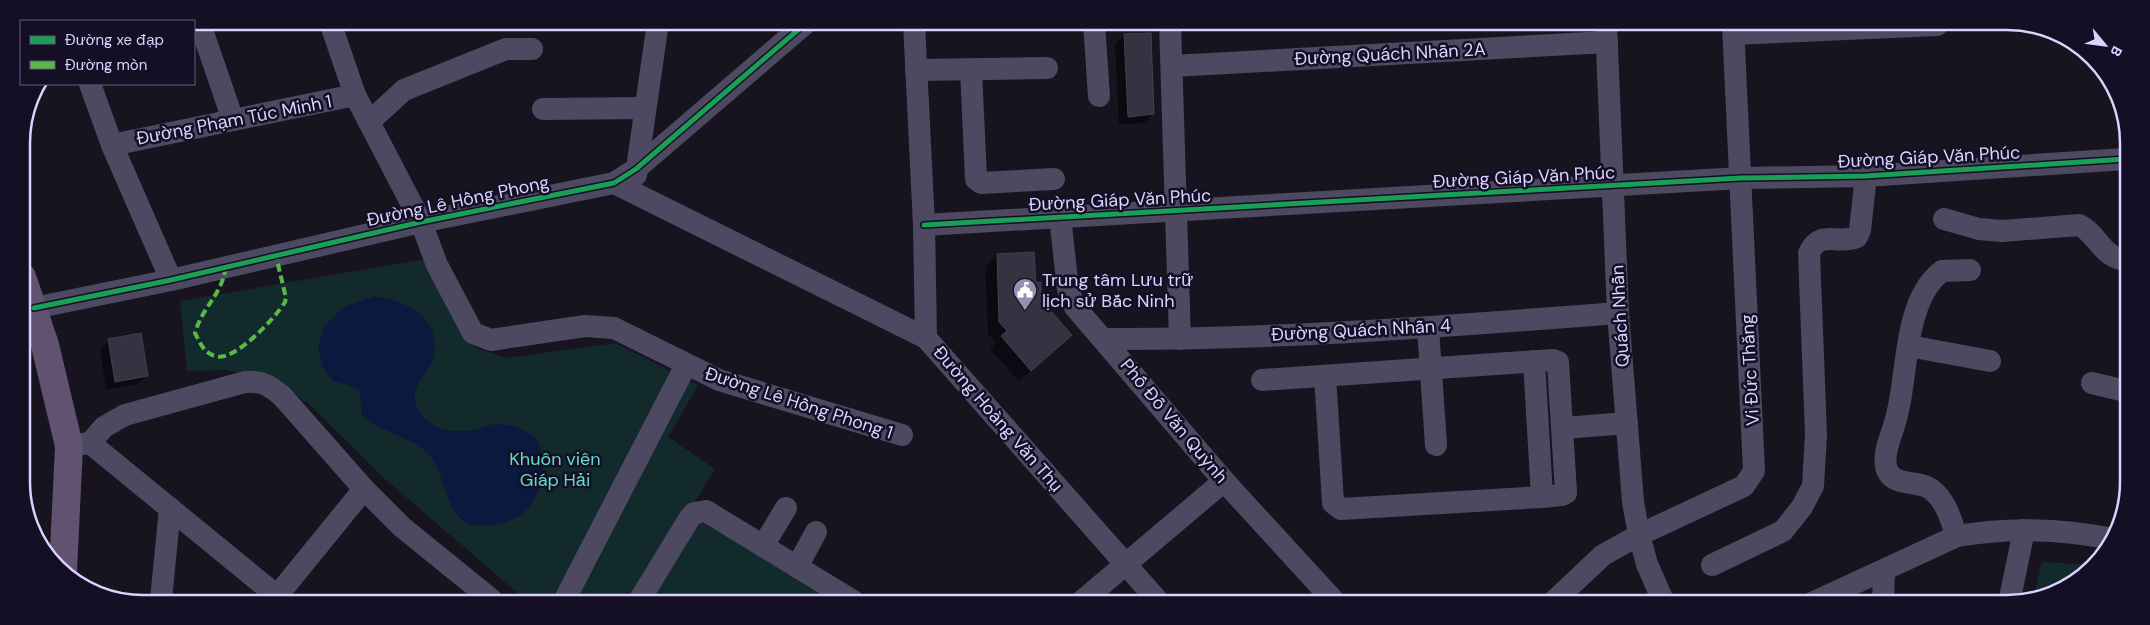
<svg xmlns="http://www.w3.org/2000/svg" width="2150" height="625" viewBox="0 0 2150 625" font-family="'DM Sans',sans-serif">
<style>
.green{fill:#132a2d}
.water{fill:#0b193f}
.shadow{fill:#0007}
.building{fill:#353242;stroke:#443e53}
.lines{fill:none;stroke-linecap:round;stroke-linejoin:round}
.minor{stroke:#4c4960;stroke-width:22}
.major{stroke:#615272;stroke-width:28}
.quiet{stroke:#58b947;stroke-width:4;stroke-dasharray:8 4;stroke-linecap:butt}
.cycleway-casing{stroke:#140f25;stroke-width:8}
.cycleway{stroke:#1a9f57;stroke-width:5}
.labels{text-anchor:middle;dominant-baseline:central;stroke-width:5;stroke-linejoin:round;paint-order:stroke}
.street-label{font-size:18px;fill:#dbd3ff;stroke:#140f25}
.poi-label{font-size:18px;fill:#dbd3ff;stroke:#140f25;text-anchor:start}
.park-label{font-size:18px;fill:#5fdec9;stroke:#140f25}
.rim{fill:none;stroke:#dbd3ff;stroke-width:2.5}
</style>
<rect width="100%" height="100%" fill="#171420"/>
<g class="green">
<path d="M 426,259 L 456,322 L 476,348 L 506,358 L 616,343 L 698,385 L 668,437 L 715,469 L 688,513 L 832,601 L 527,601 L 384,478 L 309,404 L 267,380 L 225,370 L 187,371 L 180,301 Z"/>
<path d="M 2042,562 L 2094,565 L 2081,578 L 2034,596 Z"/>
</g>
<path class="water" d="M 374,296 C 405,301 440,315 434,354 C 431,373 406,387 418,409 C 429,429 451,434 473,430 C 480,429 488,425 495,424 C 508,423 528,429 536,439 C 539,443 540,449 541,454 C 543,465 544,476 540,487 C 535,500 528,512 515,518 C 503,524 492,526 479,526 C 445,524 447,476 430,456 C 413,436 381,433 362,416 L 359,389 L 333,381 L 322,366 L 318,348 L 324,327 L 342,308 Z"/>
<g class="shadow">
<path d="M 1124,35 L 1153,114 L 1144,123 L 1119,125 L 1115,44 Z"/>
<path d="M 997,255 L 1035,284 L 1058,347 L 1019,381 L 990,349 L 996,343 L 988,334 L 985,267 Z"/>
<path d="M 109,340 L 147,375 L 138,384 L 106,390 L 100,349 Z"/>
</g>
<g class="building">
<path d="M 1151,33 L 1154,114 L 1128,117 L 1124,34 Z"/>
<path d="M 1034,252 L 1036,283 L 1041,282 L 1041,300 L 1072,335 L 1031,371 L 1001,336 L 1007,331 L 999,322 L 997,254 Z"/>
<path d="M 141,333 L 148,376 L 115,382 L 108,339 Z"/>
</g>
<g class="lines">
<g class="minor">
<path d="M 199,21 L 233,120"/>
<path d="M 330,22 L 355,95 L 421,222 L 437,265 L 473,333 L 491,340 L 585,326 L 614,328 L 719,380 L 902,435"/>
<path d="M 914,23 L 924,225 L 926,338 L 1159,602"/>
<path d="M 1094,23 L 1099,96"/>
<path d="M 1170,23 L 1180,339"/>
<path d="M 1606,24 L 1618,313 L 1633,502 L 1639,535 L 1647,564 L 1664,603"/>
<path d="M 1734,34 L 1937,25"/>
<path d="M 1173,66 L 1607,42"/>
<path d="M 916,70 L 1047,68"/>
<path d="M 971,70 L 976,179 L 981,183 L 1054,179"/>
<path d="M 90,84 L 112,145 L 171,280"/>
<path d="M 543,109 L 645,108"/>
<path d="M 369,122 L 404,90 L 506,49 L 532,49"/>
<path d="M 112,145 L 355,95"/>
<path d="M 636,175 L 658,22"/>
<path d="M 614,183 L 926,338"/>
<path d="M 1060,217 L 1068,289 L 1075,307 L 1224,481 L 1335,602"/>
<path d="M 1944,219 L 1979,229 L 2002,231 L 2079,225 C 2098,234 2102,258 2126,260"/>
<path d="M 924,225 L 1741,178 L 1866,176 L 2126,159"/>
<path d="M 34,308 L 171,280 L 421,222 L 614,183 L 636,169 L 806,23"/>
<path d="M 1428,328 L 1436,445"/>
<path d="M 1104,339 C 1276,340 1447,326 1618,313"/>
<path d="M 1909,346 L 1990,361"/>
<path d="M 1534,361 L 1542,497"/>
<path d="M 1262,380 L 1553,360 L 1558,362 L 1566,493 L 1562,495 L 1542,497 L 1341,509 L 1333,503 L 1325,376"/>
<path d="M 2092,383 L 2125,391"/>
<path d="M 1564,428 L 1627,423"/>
<path d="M 90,443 L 104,427 L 125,415 L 245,382 C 261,380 270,386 282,396 L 364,489 L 402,527 L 492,600"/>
<path d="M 75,445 L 90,443 L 282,600"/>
<path d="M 1957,536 C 1950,519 1947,502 1932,490 C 1921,480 1896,487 1888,472 C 1882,461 1888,443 1892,432 C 1906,392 1903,348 1917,308 C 1922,294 1930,280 1942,271 L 1970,270"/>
<path d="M 763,546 L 786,508"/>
<path d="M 1712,565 L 1783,531 L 1802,507 L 1813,486 L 1816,434 L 1809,253 C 1820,229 1837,245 1857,237 L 1860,230 L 1866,176"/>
<path d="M 797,567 L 816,532"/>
<path d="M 277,596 L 364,489"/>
<path d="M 161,600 L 170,508"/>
<path d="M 564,601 L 686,365"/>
<path d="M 639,601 L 689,519 L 694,513 L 706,511 L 853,601"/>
<path d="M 1081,602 L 1224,481"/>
<path d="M 1552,603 L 1603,555 L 1639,535 L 1744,486 L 1754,471 L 1733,25"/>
<path d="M 1812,603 L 1957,536 C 2008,527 2062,529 2113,539"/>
<path d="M 1883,603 L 1884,571"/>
<path d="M 2009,603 L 2024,530"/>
</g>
<path class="major" d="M 22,277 L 45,345 L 69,446 L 63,571"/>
<path class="quiet" d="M 226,267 C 221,297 203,305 195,333 C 200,343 204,353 215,356 C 234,363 276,317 285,302 L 286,298 L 276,256"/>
<g class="cycleway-casing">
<g id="cycleway">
<path d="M 924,225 L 1741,178 L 1866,176 L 2126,159"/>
<path d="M 34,308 L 171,280 L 421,222 L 614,183 L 636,169 L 806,23"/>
</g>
</g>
<use href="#cycleway" class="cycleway"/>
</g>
<defs>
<g id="civic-pin" transform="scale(1.25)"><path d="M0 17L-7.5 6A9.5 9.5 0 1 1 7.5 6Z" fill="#9690b1" stroke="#140f25"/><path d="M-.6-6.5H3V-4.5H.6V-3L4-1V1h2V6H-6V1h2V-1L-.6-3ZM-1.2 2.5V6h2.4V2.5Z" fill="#fff"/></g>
</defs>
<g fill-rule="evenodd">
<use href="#civic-pin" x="1025" y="290"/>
</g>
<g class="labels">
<g class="street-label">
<text transform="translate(1390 54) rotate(-3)">Đường Quách Nhẫn 2A</text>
<text transform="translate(234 120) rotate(-11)">Đường Phạm Túc Minh 1</text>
<text transform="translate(1929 157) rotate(-3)">Đường Giáp Văn Phúc</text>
<text transform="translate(1524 177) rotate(-3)">Đường Giáp Văn Phúc</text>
<text transform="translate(1120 200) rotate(-3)">Đường Giáp Văn Phúc</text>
<text transform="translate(458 201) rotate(-12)">Đường Lê Hồng Phong</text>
<text transform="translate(1620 316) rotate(-93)">Quách Nhẫn</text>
<text transform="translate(1361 330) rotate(-3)">Đường Quách Nhẫn 4</text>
<text transform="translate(1750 370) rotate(-93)">Vi Đức Thăng</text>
<text transform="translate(799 403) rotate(18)">Đường Lê Hồng Phong 1</text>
<text transform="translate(998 419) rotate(49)">Đường Hoàng Văn Thụ</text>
<text transform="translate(1174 421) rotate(50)">Phố Đỗ Văn Quỳnh</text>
</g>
<g class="poi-label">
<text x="1042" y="280">Trung tâm Lưu trữ<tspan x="1042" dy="21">lịch sử Bắc Ninh</tspan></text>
</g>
<g class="park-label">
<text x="555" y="459">Khuôn viên<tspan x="555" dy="21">Giáp Hải</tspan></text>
</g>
</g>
<path d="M0 0H2150V625H0ZM143 30H2007A113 113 0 0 1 2120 143V482A113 113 0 0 1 2007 595H143A113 113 0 0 1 30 482V143A113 113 0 0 1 143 30Z" fill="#140f25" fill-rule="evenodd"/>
<path class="rim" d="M143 30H2007A113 113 0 0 1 2120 143V482A113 113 0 0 1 2007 595H143A113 113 0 0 1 30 482V143A113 113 0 0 1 143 30Z"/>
<rect x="20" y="20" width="175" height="65" fill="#140f25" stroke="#645d7c"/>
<rect x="30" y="36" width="25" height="8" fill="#1a9f57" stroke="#645d7c"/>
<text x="65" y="45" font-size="15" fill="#dbd3ff">Đường xe đạp</text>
<rect x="30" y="61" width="25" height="8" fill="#58b947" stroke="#645d7c"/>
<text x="65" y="70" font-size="15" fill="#dbd3ff">Đường mòn</text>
<g transform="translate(2105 45) rotate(119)" stroke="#140f25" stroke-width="4" paint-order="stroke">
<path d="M0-4L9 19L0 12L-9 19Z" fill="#dbd3ff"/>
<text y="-8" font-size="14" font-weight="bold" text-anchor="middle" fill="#dbd3ff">B</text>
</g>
</svg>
